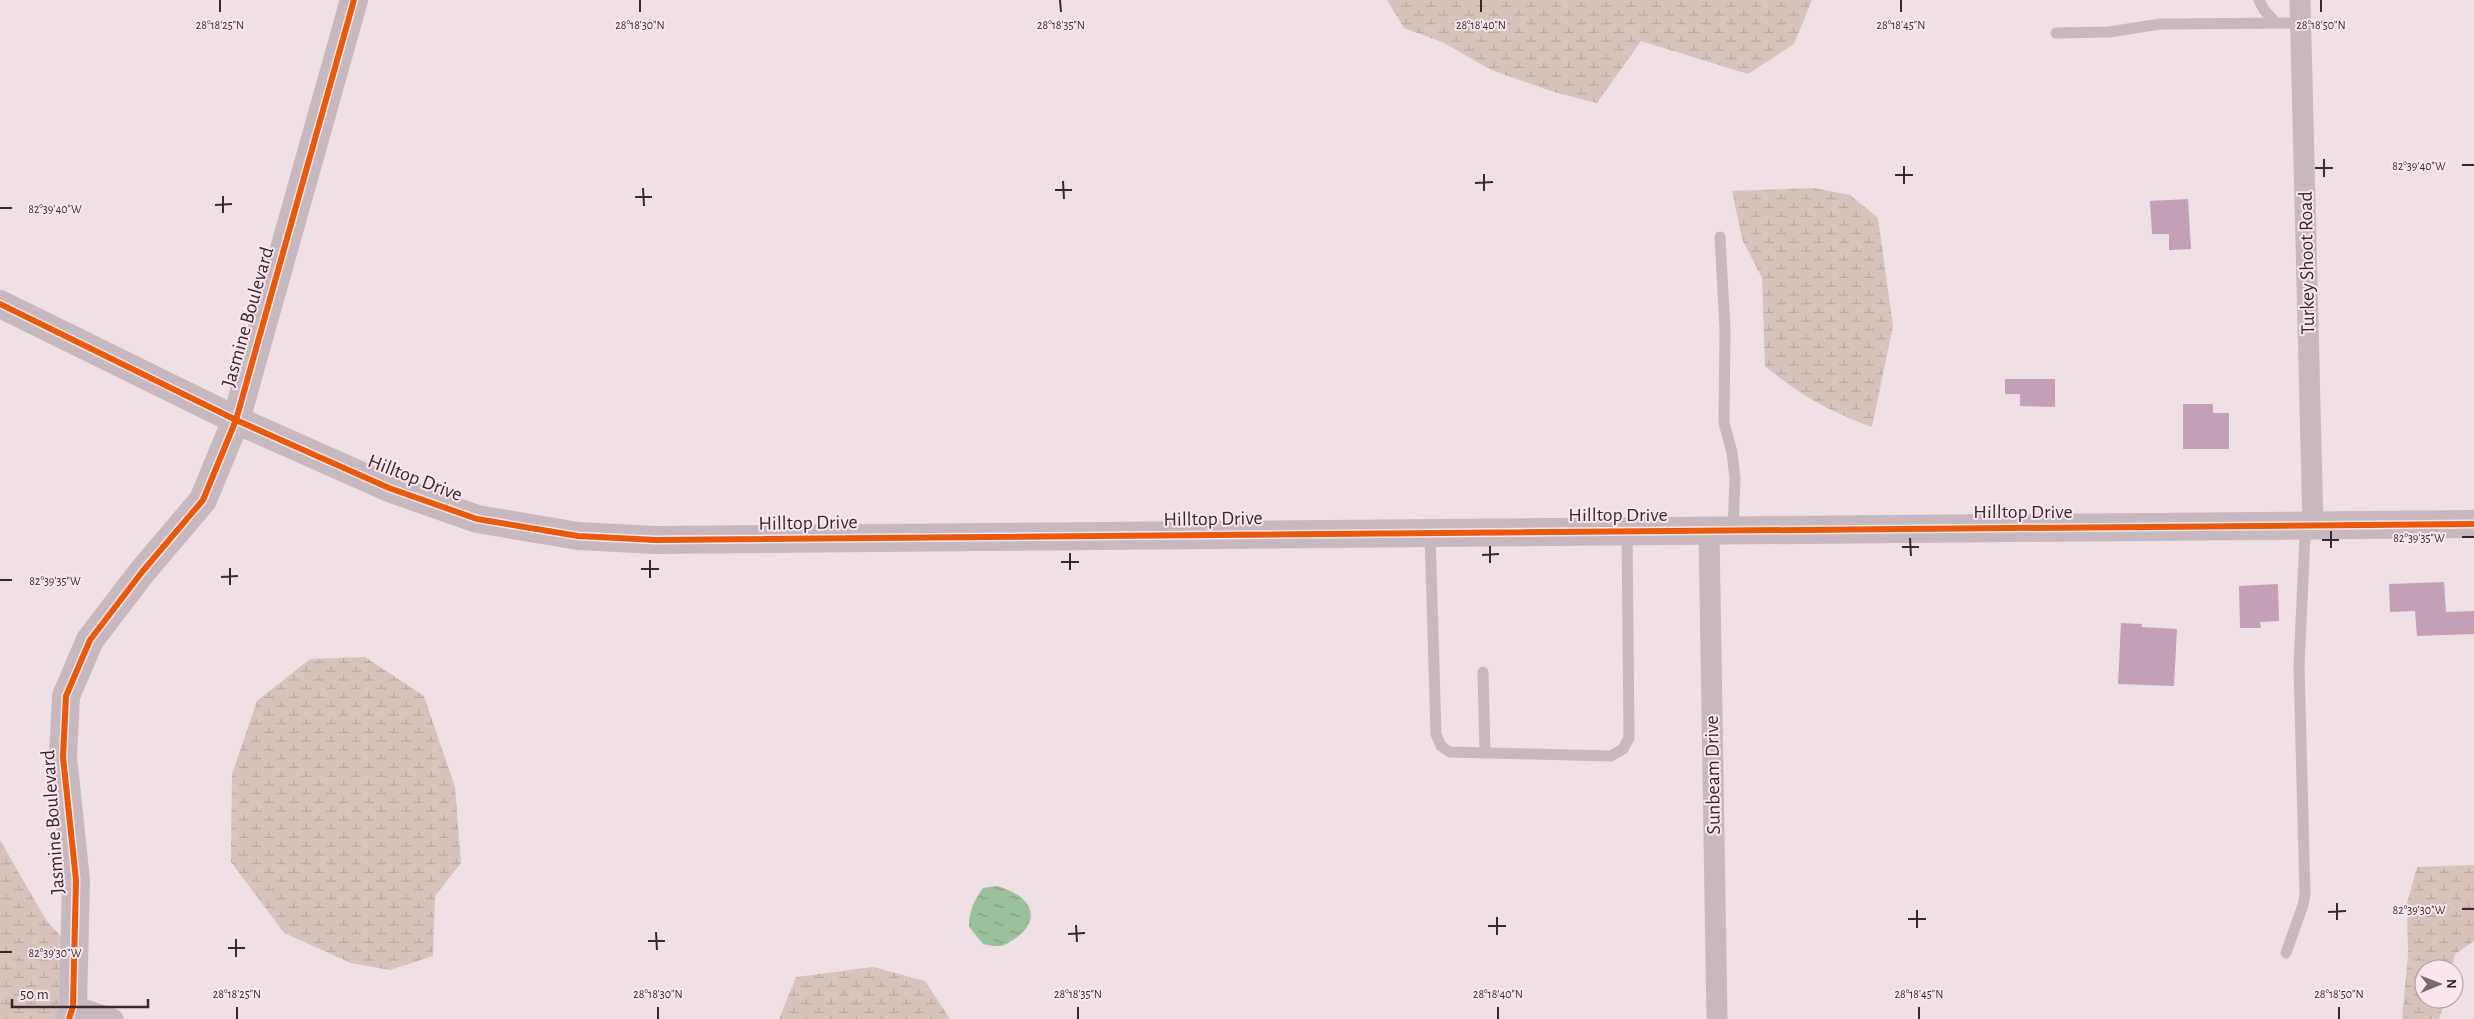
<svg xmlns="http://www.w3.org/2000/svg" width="2474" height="1019" viewBox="0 0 2474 1019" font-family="'Alegreya Sans',sans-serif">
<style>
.wetland{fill:url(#wetland-marsh)}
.water{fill:url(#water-ripples)}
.building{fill:#c3a0b6}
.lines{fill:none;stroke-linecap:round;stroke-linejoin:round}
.service{stroke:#c7b8bf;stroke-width:11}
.minor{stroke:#c7b8bf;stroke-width:21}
.tertiary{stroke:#c7b8bf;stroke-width:28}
.cycleway-casing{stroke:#fbe6ee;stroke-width:9}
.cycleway{stroke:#e8590c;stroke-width:6}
.ticks{fill:none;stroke:#382731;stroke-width:2}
.labels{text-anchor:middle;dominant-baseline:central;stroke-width:4;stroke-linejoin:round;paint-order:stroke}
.street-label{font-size:20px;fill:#382731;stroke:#fbe6ee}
.ticks-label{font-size:12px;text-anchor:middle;fill:#382731;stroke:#fbe6ee;stroke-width:4;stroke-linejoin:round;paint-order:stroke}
</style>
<defs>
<pattern id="wetland-marsh" width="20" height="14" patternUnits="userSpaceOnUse" patternTransform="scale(1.25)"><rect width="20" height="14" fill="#d7c3bb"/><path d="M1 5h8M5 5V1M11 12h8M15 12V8" fill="none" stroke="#b9a8a1"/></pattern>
<pattern id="water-ripples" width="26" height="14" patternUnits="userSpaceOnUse" patternTransform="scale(1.25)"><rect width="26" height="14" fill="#9ac19c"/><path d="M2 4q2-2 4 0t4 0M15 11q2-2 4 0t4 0" fill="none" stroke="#7f9d80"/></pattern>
</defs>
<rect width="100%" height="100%" fill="#eee0e5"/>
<g class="wetland">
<path d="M 1387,0 L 1812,0 L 1794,44 L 1748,74 L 1641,41 L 1597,103 L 1554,92 L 1491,70 L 1444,43 L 1404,28 Z"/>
<path d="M 1814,188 L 1850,195 L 1878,218 L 1893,326 L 1872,427 C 1829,411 1801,396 1765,366 L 1762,278 L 1742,239 L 1732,191 Z"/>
<path d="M 365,657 L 424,696 L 455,787 L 461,863 L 435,896 L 433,956 L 390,970 L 351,963 L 284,933 L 231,862 L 232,774 L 257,701 L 310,659 Z"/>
<path d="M 0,840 L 46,920 L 64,940 L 59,1019 L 0,1019 Z"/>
<path d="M 2474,865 L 2474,941 L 2455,954 L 2452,969 L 2424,969 L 2424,999 L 2446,999 L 2439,1019 L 2402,1019 L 2408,955 L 2407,903 L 2417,867 Z"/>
<path d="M 873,967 L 925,981 L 950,1019 L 779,1019 L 796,977 Z"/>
</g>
<path class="water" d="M 996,886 C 1024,892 1047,915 1016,938 C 1011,941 1005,946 999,946 C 994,947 988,945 983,944 L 969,927 C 969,910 974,901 983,888 Z"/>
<g class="building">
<path d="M 2188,199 L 2191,249 L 2169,250 L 2169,234 L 2152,234 L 2150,201 Z"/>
<path d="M 2005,379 L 2055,379 L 2055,407 L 2020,406 L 2020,394 L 2005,394 Z"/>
<path d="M 2183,404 L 2213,404 L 2213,413 L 2229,413 L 2229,449 L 2183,449 Z"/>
<path d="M 2444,582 L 2446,612 L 2474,611 L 2474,634 L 2417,636 L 2415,611 L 2390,612 L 2389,584 Z"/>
<path d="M 2278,584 L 2279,621 L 2260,622 L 2261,628 L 2240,628 L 2239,586 Z"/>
<path d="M 2121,623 L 2142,624 L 2142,627 L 2177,629 L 2174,686 L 2118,684 Z"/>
</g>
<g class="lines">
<g class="service">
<path d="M 2259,0 L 2264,10 L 2276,23"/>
<path d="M 2056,33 L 2109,32 L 2160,24 L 2301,23"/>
<path d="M 1720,237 L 1725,329 L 1724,423 L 1732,452 L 1735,478 L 1733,531"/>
<path d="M 1430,533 L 1436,734 L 1441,746 L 1450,752 L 1611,756 L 1623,749 L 1629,738 L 1627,531"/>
<path d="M 1483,672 L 1485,753"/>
<path d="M 2286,953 L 2303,905 L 2305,895 L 2299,666 L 2305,536 L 2312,528"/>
</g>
<g class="minor">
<path d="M 2300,0 L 2313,527"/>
<path d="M 1709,531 L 1717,1019"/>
<path d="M 73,1006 L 113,1019"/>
</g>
<g class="tertiary">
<path d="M 0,304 L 236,420 L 389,488 L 477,519 L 578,536 L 656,540 L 2474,524"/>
<path d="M 69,1019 L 73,1006 L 76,880 L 63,757 L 66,696 L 90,640 L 142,572 L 203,500 L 236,420 L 354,0"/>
</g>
<g class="cycleway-casing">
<g id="cycleway">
<path d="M 0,304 L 236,420 L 389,488 L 477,519 L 578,536 L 656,540 L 2474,524"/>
<path d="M 69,1019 L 73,1006 L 76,880 L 63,757 L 66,696 L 90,640 L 142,572 L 203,500 L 236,420 L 354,0"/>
</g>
</g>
<use href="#cycleway" class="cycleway"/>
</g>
<path class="ticks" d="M 220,0 L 220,12M 640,0 L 640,12M 1060,0 L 1061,12M 1481,0 L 1481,12M 1901,0 L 1901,12M 2321,0 L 2321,12M 2324,159 L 2324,177M 2462,165 L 2474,165M 1904,166 L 1904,184M 2315,168 L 2333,168M 1484,174 L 1484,191M 1895,175 L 1913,175M 1063,181 L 1064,199M 1475,183 L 1493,182M 643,188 L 644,206M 1055,190 L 1072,190M 223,196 L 223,213M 635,197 L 652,197M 215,205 L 232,204M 0,208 L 12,208M 2331,531 L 2331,548M 2462,537 L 2474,537M 1910,538 L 1911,556M 2322,540 L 2339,540M 1490,546 L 1490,563M 1902,547 L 1919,547M 1070,553 L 1070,570M 1482,555 L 1499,554M 650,560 L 650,578M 1061,562 L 1079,562M 230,568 L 230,585M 641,569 L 659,569M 221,577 L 238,576M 0,580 L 12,580M 2337,903 L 2337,920M 2462,909 L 2474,909M 1917,910 L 1917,928M 2328,912 L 2346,911M 1497,917 L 1497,935M 1908,919 L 1926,919M 1076,925 L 1077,942M 1488,926 L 1506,926M 656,932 L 657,950M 1068,934 L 1085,933M 236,939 L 236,957M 648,941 L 665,941M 228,948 L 245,948M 0,952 L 12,952M 237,1007 L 237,1019M 658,1007 L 658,1019M 1078,1007 L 1078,1019M 1498,1007 L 1498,1019M 1919,1007 L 1919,1019M 2339,1007 L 2339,1019"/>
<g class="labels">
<g class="street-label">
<text transform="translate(2307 263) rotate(-91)">Turkey Shoot Road</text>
<text transform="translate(248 317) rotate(-74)">Jasmine Boulevard</text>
<text transform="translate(415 478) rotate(21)">Hilltop Drive</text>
<text x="2023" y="512">Hilltop Drive</text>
<text x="1618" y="515">Hilltop Drive</text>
<text transform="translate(1213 519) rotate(-1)">Hilltop Drive</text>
<text transform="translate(808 523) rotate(-1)">Hilltop Drive</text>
<text transform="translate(1713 775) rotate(-91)">Sunbeam Drive</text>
<text transform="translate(53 822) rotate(-94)">Jasmine Boulevard</text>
</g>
</g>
<g class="ticks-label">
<text x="220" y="29">28°18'25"N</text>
<text x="640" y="29">28°18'30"N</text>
<text x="1061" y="29">28°18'35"N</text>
<text x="1481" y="29">28°18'40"N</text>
<text x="1901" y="29">28°18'45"N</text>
<text x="2321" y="29">28°18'50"N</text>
<text x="2419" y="170">82°39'40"W</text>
<text x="55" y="213">82°39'40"W</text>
<text x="2419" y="542">82°39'35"W</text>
<text x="55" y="585">82°39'35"W</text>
<text x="2419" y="914">82°39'30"W</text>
<text x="55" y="957">82°39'30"W</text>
<text x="237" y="998">28°18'25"N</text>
<text x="658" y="998">28°18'30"N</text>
<text x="1078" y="998">28°18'35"N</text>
<text x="1498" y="998">28°18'40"N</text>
<text x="1919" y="998">28°18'45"N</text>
<text x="2339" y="998">28°18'50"N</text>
</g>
<g transform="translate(2439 984) rotate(89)"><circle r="24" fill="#fbe6ee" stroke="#ad9aa2"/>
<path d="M0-4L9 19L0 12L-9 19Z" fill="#786870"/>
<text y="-8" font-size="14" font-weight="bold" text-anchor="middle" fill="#382731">N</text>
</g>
<path d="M12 999v8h136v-8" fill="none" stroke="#382731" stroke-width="2.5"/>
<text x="20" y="999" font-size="15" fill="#382731" stroke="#fbe6ee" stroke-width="4" paint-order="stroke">50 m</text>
</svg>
